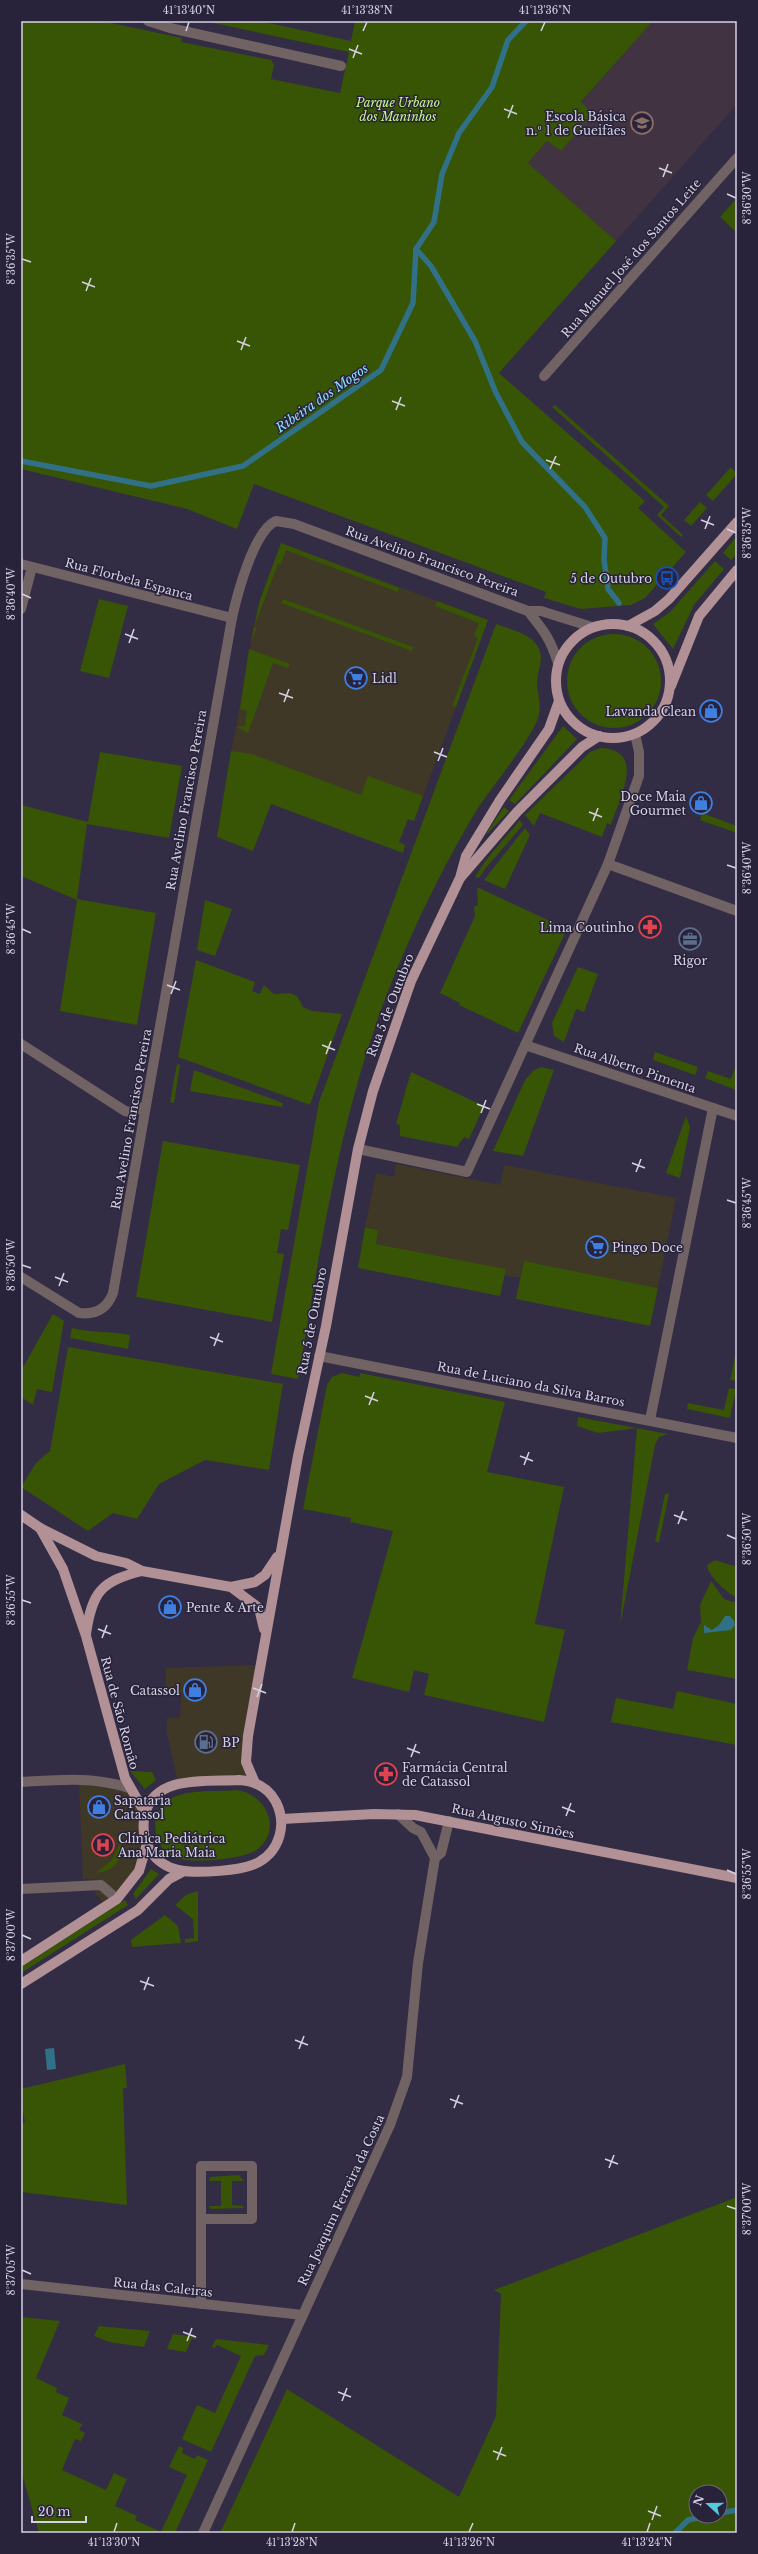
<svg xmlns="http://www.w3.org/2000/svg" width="758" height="2554" viewBox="0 0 758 2554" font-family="'Libre Baskerville',serif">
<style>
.commercial{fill:#3f3826}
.education{fill:#413341}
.green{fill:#385405;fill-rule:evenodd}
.water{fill:#317188}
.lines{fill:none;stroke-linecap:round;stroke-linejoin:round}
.stream{stroke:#317188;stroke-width:5.5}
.minor{stroke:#716264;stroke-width:10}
.major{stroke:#b19195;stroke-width:10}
.ticks{fill:none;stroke:#d5d2e2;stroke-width:1.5}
.labels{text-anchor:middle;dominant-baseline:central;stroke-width:3;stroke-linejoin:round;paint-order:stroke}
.park-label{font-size:12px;font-style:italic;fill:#c3f682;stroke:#29223b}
.poi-label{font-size:12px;fill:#d5d2e2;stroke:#29223b;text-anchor:start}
.street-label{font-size:12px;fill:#d5d2e2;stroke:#29223b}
.water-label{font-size:13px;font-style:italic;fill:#8addfe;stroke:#29223b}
.neatline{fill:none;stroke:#d5d2e2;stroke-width:1.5}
.ticks-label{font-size:10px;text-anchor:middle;fill:#d5d2e2}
</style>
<rect width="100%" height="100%" fill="#332c45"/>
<g class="commercial">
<path d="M 281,543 L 488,620 L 414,821 L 231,754 L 257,610 Z"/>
<path d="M 396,1164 L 500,1185 L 504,1165 L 676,1198 L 658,1288 L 524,1261 L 521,1278 L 504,1275 L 505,1269 L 376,1244 L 378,1230 L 365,1227 L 376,1173 L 394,1177 Z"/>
<path d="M 259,1665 L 244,1748 L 252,1780 L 178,1783 L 167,1733 L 167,1718 L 180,1718 L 181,1694 L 166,1694 L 166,1668 Z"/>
<path d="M 79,1782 L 128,1789 L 142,1812 L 144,1842 L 138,1870 L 104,1905 L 95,1892 L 94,1879 L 83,1879 Z"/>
</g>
<path class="education" d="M 653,21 L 737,21 L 737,104 L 616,241 L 528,163 Z"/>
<g class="green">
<path d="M 21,21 L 102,21 L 182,38 L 181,42 L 271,60 L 274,64 L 271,79 L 340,93 L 349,52 L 204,21 L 260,21 L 351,41 L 355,21 L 653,21 L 581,102 L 593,114 L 561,151 L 547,141 L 528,163 L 616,241 L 499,373 L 645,501 L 638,508 L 686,552 L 645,598 L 631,605 L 581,609 L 544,598 L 546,592 L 254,484 L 237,529 L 187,509 L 21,469 Z"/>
<path d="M 737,198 L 737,233 L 720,217 Z"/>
<path d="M 555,405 L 669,506 L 661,515 L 683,535 L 681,537 L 657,515 L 664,507 L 552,407 Z"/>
<path d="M 731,467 L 737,474 L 713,501 L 706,495 Z"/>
<path d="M 700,502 L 707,508 L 691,526 L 684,520 Z"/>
<path d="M 737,536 L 737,554 L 731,560 L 723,553 Z"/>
<path d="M 281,543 L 399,588 L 398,592 L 286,550 L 281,564 L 278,564 L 254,627 L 257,628 L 251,641 L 260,600 Z"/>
<path d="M 715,561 L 724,569 L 694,605 L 673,649 L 653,624 L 670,612 Z"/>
<path d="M 99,599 L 128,606 L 109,678 L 80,671 Z"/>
<path d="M 283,599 L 413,647 L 412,651 L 281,603 Z"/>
<path d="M 437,601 L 488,620 L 456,707 L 452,706 L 478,638 L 474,636 L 479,623 L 435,606 Z"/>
<path d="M 496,624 C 514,631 542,635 541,660 C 540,668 537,676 537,684 C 538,694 541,704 539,714 C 537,732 491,788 478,808 C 449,856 424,906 402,957 C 343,1093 323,1234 298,1379 L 271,1374 L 319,1102 Z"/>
<circle cx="614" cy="681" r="47"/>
<path d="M 249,649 L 290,664 L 288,668 L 273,663 L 248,733 L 237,727 L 245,726 L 247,711 L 240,709 Z"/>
<path d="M 563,726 L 577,739 L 515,804 L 509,800 Z"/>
<path d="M 601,748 C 647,750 619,799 611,825 L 607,823 L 602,837 L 540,813 L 534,826 L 525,815 L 590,752 Z"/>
<path d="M 231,751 L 252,754 L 361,795 L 368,776 L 423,796 L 414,821 L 408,819 L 399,842 L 405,845 L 403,853 L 271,804 L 253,851 L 217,837 Z"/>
<path d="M 100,752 L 182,766 L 169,838 L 87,824 L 77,899 L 156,913 L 137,1025 L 60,1011 L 77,900 L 21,876 L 21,805 L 88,822 Z"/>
<path d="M 504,807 L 509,811 L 487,834 L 487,832 Z"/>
<path d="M 702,813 L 737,826 L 737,833 L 700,820 Z"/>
<path d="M 520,820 L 523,825 L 485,869 L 479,878 L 475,877 L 486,860 Z"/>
<path d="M 525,828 L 530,835 L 505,889 L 484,880 Z"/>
<path d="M 477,887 L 567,929 L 518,1033 L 459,1005 L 460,1003 L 440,993 L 475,916 L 474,907 L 478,905 Z"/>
<path d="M 205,900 L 232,909 L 215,956 L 197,950 Z"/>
<path d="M 196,960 L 255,982 L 252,991 L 260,994 L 264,985 L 274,994 L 290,993 L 297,996 L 303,1007 L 312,1011 L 342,1014 L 310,1105 L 178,1057 Z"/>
<path d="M 578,967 L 598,974 L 584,1012 L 576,1009 L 564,1042 L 554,1036 L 552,1023 Z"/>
<path d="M 655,1052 L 698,1067 L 695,1075 L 653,1060 Z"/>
<path d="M 737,1063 L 736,1090 L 705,1078 L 708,1071 L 731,1079 Z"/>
<path d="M 177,1064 L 180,1065 L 174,1103 L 170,1102 Z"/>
<path d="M 541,1067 L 554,1070 L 523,1156 L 493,1151 L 525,1080 L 533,1071 Z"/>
<path d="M 194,1070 L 283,1103 L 282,1107 L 190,1091 Z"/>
<path d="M 411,1072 L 484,1106 L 469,1139 L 464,1137 L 457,1147 L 400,1136 L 400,1125 L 396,1124 Z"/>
<path d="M 686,1116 L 690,1127 L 680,1178 L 666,1173 Z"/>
<path d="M 163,1141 L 300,1165 L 288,1230 L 281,1229 L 277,1253 L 284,1254 L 272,1322 L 136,1297 Z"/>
<path d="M 365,1227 L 378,1230 L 376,1244 L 506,1269 L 500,1296 L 358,1268 Z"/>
<path d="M 524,1261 L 658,1288 L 650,1326 L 516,1299 Z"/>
<path d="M 53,1314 L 64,1321 L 52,1392 L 37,1389 L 33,1405 L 21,1397 L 21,1371 Z"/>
<path d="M 72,1328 C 92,1333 110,1331 130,1335 L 128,1349 L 70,1338 Z"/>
<path d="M 68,1347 L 283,1384 L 269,1470 L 205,1460 L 159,1484 L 137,1519 L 113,1513 L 88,1531 L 21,1487 L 36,1463 L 50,1451 Z"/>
<path d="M 737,1347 L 737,1381 L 730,1380 Z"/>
<path d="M 342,1373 L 359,1377 L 360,1373 L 505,1402 L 487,1472 L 564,1487 L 535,1624 L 565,1630 L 544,1722 L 424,1695 L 429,1674 L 414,1670 L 409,1692 L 352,1678 L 393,1531 L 350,1522 L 351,1518 L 303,1509 L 327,1385 L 332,1377 Z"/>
<path d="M 729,1388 L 736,1389 L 730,1418 L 687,1409 L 688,1403 L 724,1410 Z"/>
<path d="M 578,1417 L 668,1434 L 659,1437 L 655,1445 L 620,1626 L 637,1428 L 598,1433 L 577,1426 Z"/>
<path d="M 665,1494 L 669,1494 L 659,1542 L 655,1542 Z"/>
<path d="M 715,1560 L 737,1567 L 737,1598 C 728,1594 707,1575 707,1565 Z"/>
<path d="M 711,1581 L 724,1599 L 737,1603 L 737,1679 L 687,1670 L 693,1638 L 701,1622 L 700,1605 Z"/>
<path d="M 677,1691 L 737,1704 L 737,1745 L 611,1722 L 616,1698 L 673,1709 Z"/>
<path d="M 130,1771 L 152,1772 L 156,1780 L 145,1789 Z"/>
<path d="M 236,1790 C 265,1793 283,1828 258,1849 C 246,1859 196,1863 181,1859 C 173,1857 166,1853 161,1846 C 156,1838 154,1827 156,1817 C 166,1785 210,1793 236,1790 Z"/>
<path d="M 121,1841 C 124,1860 115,1871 96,1873 L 112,1860 Z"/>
<path d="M 151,1869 L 159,1874 L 136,1899 L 133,1894 Z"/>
<path d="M 198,1891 L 198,1941 L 185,1943 L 185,1939 L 194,1938 L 193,1919 L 175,1905 L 186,1895 Z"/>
<path d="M 125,1900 L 128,1905 L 21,1973 L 21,1967 Z"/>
<path d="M 165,1915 L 178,1926 L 181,1943 L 132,1947 L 131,1940 Z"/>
<path d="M 125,2064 L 127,2088 L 123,2088 L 127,2205 L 21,2192 L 21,2125 L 25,2122 L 21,2102 L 21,2089 Z"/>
<path d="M 239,2175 L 244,2181 L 232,2181 L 232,2205 L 244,2206 L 243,2208 L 211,2209 L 209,2206 L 221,2206 L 221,2181 L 209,2181 L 210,2177 Z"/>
<path d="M 737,2197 L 737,2533 L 220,2533 L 287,2389 L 459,2497 L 496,2416 L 501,2294 L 494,2290 ZM 696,2492 L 720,2492 L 720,2516 L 696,2516 Z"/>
<path d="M 21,2317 L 60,2321 L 36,2378 L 57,2388 L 56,2392 L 69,2398 L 62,2415 L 82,2424 L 79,2430 L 85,2433 L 81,2441 L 75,2439 L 62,2470 L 106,2490 L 114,2473 L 127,2479 L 115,2506 L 137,2516 L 135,2520 L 161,2532 L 187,2475 L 169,2467 L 179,2446 L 183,2448 L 182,2453 L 195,2459 L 197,2455 L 208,2460 L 175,2533 L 39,2533 L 21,2470 Z"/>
<path d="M 99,2326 L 150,2331 L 144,2347 L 109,2342 L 94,2336 Z"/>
<path d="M 173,2334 L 198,2337 L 195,2339 L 192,2338 L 186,2352 L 167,2349 Z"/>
<path d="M 216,2339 L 269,2345 L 264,2355 L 255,2356 L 211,2452 L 182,2439 L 197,2405 L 215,2413 L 241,2356 L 217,2345 L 215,2348 L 212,2347 Z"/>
</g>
<g class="water">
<path d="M 725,1616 L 730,1616 L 734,1621 L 735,1625 L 731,1630 L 704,1633 L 704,1625 L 712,1630 L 719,1625 Z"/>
<path d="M 54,2048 L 56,2069 L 47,2070 L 45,2049 Z"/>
</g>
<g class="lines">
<g class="stream">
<path d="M 416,249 L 431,266 L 475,341 L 496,393 L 522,442 L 585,507 L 605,538 L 604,559 L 608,589 L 619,603"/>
<path d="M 21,461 L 151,486 L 243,466 L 381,370 L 413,303 L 416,249 L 434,222 L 442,174 L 459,133 L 492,87 L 508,40 L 526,21"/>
<path d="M 720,2513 L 737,2510"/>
<path d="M 675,2533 L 688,2520 L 707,2516"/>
</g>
<g class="minor">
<path d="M 148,21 L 170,28 L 341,66"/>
<path d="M 544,376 L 737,158"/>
<path d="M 21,564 L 232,618"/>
<path d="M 21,609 L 32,567"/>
<path d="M 528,611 C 544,631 550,638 558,663"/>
<path d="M 608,864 L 737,911"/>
<path d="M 21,1044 L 125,1111 L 130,1112 L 146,1106"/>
<path d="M 525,1045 L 737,1116"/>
<path d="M 358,1149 L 467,1172 L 608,864 L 639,776 L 639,752 L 635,734"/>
<path d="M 21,1277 L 79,1313 C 95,1315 107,1309 113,1293 L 232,618 C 237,595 254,530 276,521 L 294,524 L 528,611 L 541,611 L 592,627"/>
<path d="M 319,1356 L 737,1438"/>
<path d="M 650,1420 L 713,1108"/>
<path d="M 21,1782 C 56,1780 95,1776 129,1788"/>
<path d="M 435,1858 L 441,1853 L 449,1821"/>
<path d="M 21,1889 L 101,1885 L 117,1899"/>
<path d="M 21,2284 L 303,2315"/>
<path d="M 201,2304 L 201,2166 L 252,2166 L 252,2219 L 201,2219"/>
<path d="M 203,2533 L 390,2125 L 407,2077 L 418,1963 L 435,1858 L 421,1832 L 413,1828 L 398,1814"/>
</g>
<g class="major">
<circle cx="613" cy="681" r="57"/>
<path d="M 628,626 L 655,611 L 669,599 L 737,522"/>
<path d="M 671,686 L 699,616 L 737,570"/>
<path d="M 461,877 L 517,812 L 582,747 L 599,736"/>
<path d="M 21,1515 L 40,1528 L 63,1569 L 86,1636 L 125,1778 L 145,1813"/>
<path d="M 40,1528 L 96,1556 L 126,1563 L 142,1571 L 231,1587 L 255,1582 L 265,1575 L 277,1557"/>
<path d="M 231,1587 L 259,1608 L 264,1629"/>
<path d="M 86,1634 C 92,1592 101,1581 142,1571"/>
<path d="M 239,1780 C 255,1781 268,1787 276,1802 C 287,1824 280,1850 259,1862 C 244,1871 196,1874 178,1870 C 168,1868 157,1861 151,1852 C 144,1841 142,1827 145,1814 C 155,1774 208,1782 239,1780 Z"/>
<path d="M 255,1783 L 246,1762 L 248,1736 L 298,1456 L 326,1326 L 358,1149 L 373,1091 L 411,981 L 460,878 L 466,856 L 500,800 L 549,729 L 559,701"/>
<path d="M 282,1819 L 374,1814 L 415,1815 L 737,1878"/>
<path d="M 21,1961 L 117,1899 L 139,1871 L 147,1844"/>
<path d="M 21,1984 L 138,1910 L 169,1879 L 184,1871"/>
</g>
</g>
<path class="ticks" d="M 186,31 L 189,22M 363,31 L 367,22M 541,31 L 545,22M 349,49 L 362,54M 353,58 L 358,45M 504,109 L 517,114M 508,118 L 513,105M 659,168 L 672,173M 663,177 L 668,164M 727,194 L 736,198M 22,259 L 31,262M 82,282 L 95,287M 86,291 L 91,278M 237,341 L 250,346M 241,350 L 246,337M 392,401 L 405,406M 396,410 L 401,397M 546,460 L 560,465M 550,469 L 556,456M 701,520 L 714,525M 705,529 L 710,516M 727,529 L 736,533M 22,594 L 31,598M 125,634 L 138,639M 129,643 L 134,629M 279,693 L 293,698M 284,702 L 289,689M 434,752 L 447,757M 438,761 L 443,748M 589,812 L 602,817M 593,821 L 598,808M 727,865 L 736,868M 22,929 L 31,933M 167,985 L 180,990M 171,994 L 176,981M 322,1045 L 335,1050M 326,1054 L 331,1041M 477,1104 L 490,1109M 481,1113 L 486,1100M 632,1163 L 645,1168M 636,1172 L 641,1159M 727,1200 L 736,1203M 22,1265 L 31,1268M 55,1277 L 68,1282M 59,1286 L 64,1273M 210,1337 L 223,1342M 214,1346 L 219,1333M 365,1396 L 378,1401M 369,1405 L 374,1392M 520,1456 L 533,1461M 524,1465 L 529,1452M 674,1515 L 687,1520M 678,1524 L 683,1511M 727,1535 L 736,1539M 22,1600 L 31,1603M 98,1629 L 111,1634M 102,1638 L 107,1625M 253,1688 L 266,1693M 257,1697 L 262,1684M 407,1748 L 420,1753M 411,1757 L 416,1744M 562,1807 L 575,1812M 566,1816 L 571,1803M 727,1870 L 736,1874M 22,1935 L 31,1939M 140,1981 L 154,1986M 144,1990 L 149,1977M 295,2040 L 308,2045M 299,2049 L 304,2036M 450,2099 L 463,2104M 454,2108 L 459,2095M 605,2159 L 618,2164M 609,2168 L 614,2155M 727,2206 L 736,2209M 22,2270 L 31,2274M 183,2332 L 196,2337M 187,2341 L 192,2328M 338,2392 L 351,2397M 342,2401 L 347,2388M 493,2451 L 506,2456M 497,2460 L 502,2447M 648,2511 L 661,2516M 652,2520 L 657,2506M 114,2532 L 117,2523M 292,2532 L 295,2523M 469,2532 L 473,2523M 647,2532 L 650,2523"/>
<defs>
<g id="school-ring" transform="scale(1.15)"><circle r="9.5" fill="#29223b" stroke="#8d6e63" stroke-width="1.5"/><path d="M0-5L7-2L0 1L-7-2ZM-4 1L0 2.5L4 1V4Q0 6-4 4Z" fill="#8d6e63"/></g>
<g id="bus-ring" transform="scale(1.15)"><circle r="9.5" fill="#29223b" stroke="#1a4fb4" stroke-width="1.5"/><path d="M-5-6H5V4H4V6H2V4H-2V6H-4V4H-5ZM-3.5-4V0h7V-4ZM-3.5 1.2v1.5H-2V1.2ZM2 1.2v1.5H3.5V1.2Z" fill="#1a4fb4"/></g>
<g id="supermarket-ring" transform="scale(1.15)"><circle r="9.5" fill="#29223b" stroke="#3f7fe0" stroke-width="1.5"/><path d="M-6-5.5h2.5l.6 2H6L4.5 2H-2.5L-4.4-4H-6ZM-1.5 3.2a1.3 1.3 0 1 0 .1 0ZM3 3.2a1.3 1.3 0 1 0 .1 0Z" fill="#3f7fe0"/></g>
<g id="shop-ring" transform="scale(1.15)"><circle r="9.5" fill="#29223b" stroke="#3f7fe0" stroke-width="1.5"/><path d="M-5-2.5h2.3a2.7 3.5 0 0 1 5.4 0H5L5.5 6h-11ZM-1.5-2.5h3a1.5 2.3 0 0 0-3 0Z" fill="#3f7fe0"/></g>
<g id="pharmacy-ring" transform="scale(1.15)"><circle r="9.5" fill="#29223b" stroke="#e0444e" stroke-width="1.5"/><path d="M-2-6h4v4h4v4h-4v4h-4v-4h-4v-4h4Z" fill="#e0444e"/></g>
<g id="office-ring" transform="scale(1.15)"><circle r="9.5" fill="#29223b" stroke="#5c6f8a" stroke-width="1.5"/><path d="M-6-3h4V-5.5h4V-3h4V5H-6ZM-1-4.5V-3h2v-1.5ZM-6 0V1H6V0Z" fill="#5c6f8a"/></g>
<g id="fuel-ring" transform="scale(1.15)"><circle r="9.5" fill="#29223b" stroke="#5c6f8a" stroke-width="1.5"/><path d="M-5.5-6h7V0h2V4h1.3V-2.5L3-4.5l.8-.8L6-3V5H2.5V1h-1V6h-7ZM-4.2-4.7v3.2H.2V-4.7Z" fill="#5c6f8a"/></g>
<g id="hospital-ring" transform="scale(1.15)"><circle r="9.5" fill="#29223b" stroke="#e0444e" stroke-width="1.5"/><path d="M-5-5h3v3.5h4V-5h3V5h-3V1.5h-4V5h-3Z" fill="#e0444e"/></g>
</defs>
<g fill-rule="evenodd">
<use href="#school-ring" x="642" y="123"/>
<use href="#bus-ring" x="667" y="578"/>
<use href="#supermarket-ring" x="356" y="678"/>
<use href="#shop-ring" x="711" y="711"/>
<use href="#shop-ring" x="701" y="803"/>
<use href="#pharmacy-ring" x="650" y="927"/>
<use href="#office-ring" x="690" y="939"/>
<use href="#supermarket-ring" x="597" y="1247"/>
<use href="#shop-ring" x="170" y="1607"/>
<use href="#shop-ring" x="195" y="1690"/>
<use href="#fuel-ring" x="206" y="1742"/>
<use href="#pharmacy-ring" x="386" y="1774"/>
<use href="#shop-ring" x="99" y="1807"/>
<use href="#hospital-ring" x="103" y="1845"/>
</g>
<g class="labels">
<g class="park-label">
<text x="398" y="102">Parque Urbano<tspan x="398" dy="14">dos Maninhos</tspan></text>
</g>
<g class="poi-label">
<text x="626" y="116" text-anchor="end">Escola Básica<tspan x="626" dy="14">n.º 1 de Gueifães</tspan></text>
<text x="652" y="578" text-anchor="end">5 de Outubro</text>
<text x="372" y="678">Lidl</text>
<text x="696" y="711" text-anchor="end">Lavanda Clean</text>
<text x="686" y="796" text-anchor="end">Doce Maia<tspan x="686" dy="14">Gourmet</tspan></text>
<text x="634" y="927" text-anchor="end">Lima Coutinho</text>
<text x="690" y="960" text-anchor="middle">Rigor</text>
<text x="612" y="1247">Pingo Doce</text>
<text x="186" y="1607">Pente &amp; Arte</text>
<text x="180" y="1690" text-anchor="end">Catassol</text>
<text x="222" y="1742">BP</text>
<text x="402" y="1767">Farmácia Central<tspan x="402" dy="14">de Catassol</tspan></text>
<text x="114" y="1800">Sapataria<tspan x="114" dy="14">Catassol</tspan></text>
<text x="118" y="1838">Clínica Pediátrica<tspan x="118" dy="14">Ana Maria Maia</tspan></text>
</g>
<g class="street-label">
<text transform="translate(631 258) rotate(-49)">Rua Manuel José dos Santos Leite</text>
<text transform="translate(432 561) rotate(20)">Rua Avelino Francisco Pereira</text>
<text transform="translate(129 579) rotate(15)">Rua Florbela Espanca</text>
<text transform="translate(186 800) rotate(-80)">Rua Avelino Francisco Pereira</text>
<text transform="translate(390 1005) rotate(-69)">Rua 5 de Outubro</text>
<text transform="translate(635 1068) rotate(19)">Rua Alberto Pimenta</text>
<text transform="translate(131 1119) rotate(-80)">Rua Avelino Francisco Pereira</text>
<text transform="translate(312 1321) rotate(-79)">Rua 5 de Outubro</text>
<text transform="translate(531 1384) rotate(11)">Rua de Luciano da Silva Barros</text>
<text transform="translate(120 1713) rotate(75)">Rua de São Romão</text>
<text transform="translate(513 1821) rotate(12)">Rua Augusto Simões</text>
<text transform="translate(341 2200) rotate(-65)">Rua Joaquim Ferreira da Costa</text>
<text transform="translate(163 2287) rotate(6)">Rua das Caleiras</text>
</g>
<g class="water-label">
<text transform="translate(322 398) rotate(-35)">Ribeira dos Mogos</text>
</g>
</g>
<rect width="758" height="2554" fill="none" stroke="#29223b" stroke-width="44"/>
<g transform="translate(708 2504) rotate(291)"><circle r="19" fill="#29223b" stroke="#6e687e"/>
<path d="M0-3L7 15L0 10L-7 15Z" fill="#54cadd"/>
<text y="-6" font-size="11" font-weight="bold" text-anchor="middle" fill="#d5d2e2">N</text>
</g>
<path d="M32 2516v6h54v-6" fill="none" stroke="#d5d2e2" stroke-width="2"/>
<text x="38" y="2516" font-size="12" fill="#d5d2e2" stroke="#29223b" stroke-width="3" paint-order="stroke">20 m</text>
<rect x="22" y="22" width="714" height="2510" class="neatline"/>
<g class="ticks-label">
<text x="189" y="14">41°13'40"N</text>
<text x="367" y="14">41°13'38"N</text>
<text x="545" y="14">41°13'36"N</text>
<text transform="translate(747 198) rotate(-90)" y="4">8°36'30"W</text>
<text transform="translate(11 259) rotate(-90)" y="4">8°36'35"W</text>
<text transform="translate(747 533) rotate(-90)" y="4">8°36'35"W</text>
<text transform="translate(11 594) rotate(-90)" y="4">8°36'40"W</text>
<text transform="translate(747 868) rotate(-90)" y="4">8°36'40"W</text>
<text transform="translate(11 929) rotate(-90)" y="4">8°36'45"W</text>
<text transform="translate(747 1203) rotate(-90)" y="4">8°36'45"W</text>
<text transform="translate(11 1265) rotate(-90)" y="4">8°36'50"W</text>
<text transform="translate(747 1539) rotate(-90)" y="4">8°36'50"W</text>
<text transform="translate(11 1600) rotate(-90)" y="4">8°36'55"W</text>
<text transform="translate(747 1874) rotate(-90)" y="4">8°36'55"W</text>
<text transform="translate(11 1935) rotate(-90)" y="4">8°37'00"W</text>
<text transform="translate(747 2209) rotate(-90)" y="4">8°37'00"W</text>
<text transform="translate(11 2270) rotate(-90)" y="4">8°37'05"W</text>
<text x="114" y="2546">41°13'30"N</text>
<text x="292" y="2546">41°13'28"N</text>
<text x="469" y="2546">41°13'26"N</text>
<text x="647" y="2546">41°13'24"N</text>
</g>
</svg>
